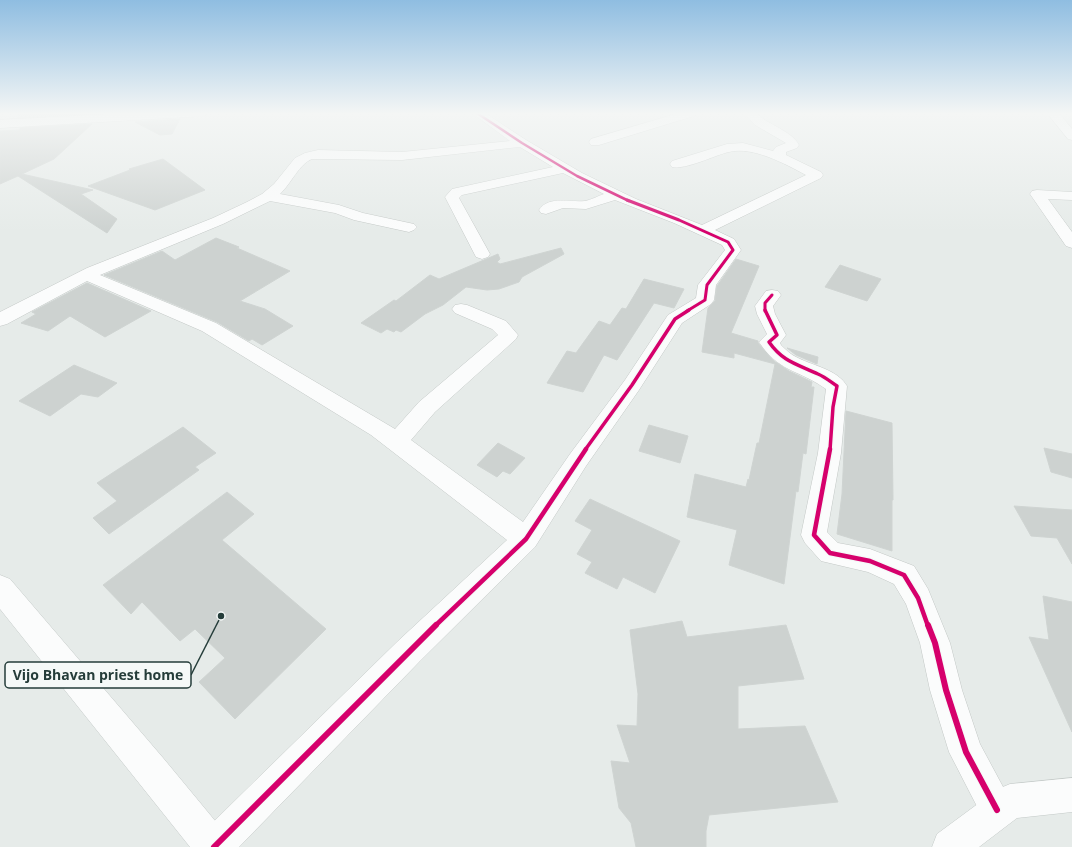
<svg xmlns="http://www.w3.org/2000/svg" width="1072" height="847" viewBox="0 0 1072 847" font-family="'Open Sans',sans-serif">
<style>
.building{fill:#cdd2d0;stroke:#cfd4d2}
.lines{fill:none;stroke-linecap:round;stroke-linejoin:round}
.street-casing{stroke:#c3c8c6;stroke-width:1}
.secondary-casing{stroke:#c3c9c7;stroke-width:1}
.street{fill:#fbfcfc;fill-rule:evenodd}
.secondary{fill:#fbfcfc;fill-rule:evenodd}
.cycleway-far4-casing{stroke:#f5f9f8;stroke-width:4}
.cycleway-far3-casing{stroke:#f5f9f8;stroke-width:5}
.cycleway-far2-casing{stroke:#f5f9f8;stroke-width:6}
.cycleway-far1-casing{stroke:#f5f9f8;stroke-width:7}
.cycleway-casing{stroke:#f5f9f8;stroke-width:8}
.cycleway-far4{stroke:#d6006c;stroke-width:2.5}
.cycleway-far3{stroke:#d6006c;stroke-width:3}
.cycleway-far2{stroke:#d6006c;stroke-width:3.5}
.cycleway-far1{stroke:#d6006c;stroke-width:4.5}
.cycleway{stroke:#d6006c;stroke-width:6}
.leader{fill:none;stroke:#253d3a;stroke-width:1.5}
.callout-dot{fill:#253d3a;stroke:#f5f9f8;stroke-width:1.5}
.callout{fill:#f5f9f8;stroke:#253d3a;stroke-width:1.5}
.callout-label{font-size:14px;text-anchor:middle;font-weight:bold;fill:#253d3a}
</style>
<rect width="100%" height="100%" fill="#e6ebe9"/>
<g class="building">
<path d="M 18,114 L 94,114 L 18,118 Z"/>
<path d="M 180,119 L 172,134 L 160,135 L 135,122 Z"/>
<path d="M 92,124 L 54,159 L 22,174 L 93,190 L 81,194 L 117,219 L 107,233 L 18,176 L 0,184 L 0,131 L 20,130 L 20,128 Z"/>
<path d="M 163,159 L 205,190 L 155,210 L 88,186 L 130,170 L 129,169 Z"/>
<path d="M 216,238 L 239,247 L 237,248 L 290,271 L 240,301 L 265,309 L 293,326 L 262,345 L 252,339 L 249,341 L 217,322 L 104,275 L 162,251 L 175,260 Z"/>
<path d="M 561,248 L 564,254 L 522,277 L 519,282 L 499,289 L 487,290 L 466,287 L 443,305 L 425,314 L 401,332 L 396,330 L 394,332 L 387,329 L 381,333 L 361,323 L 394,300 L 396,301 L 430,275 L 439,279 L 498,254 L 500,259 L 497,262 L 500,264 Z"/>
<path d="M 736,259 L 759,266 L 731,333 L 758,341 L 758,343 L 774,361 L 789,371 L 812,382 L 811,387 L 814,387 L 806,454 L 803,453 L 798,492 L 796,491 L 784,584 L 729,565 L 737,530 L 687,517 L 695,474 L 746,487 L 748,479 L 749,480 L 757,443 L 759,443 L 775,364 L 734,353 L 734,358 L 702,352 L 708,308 L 715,301 L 717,286 Z"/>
<path d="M 840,265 L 881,279 L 867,301 L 825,287 Z"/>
<path d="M 644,279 L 684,289 L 674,308 L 654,303 L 617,360 L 604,355 L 583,392 L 547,383 L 567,351 L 576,353 L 599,321 L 610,325 L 622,308 L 626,309 Z"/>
<path d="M 87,283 L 151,311 L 105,337 L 70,316 L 48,331 L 21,323 L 36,314 L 32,312 Z"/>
<path d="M 787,348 L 818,357 L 817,364 L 796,355 Z"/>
<path d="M 74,365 L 117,383 L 98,397 L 81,394 L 50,416 L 19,401 Z"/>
<path d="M 846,411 L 892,423 L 893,500 L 892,500 L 892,551 L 837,534 L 842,494 Z"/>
<path d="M 649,425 L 688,436 L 680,463 L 639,451 Z"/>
<path d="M 183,427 L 216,453 L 195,467 L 199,470 L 109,534 L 93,518 L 117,501 L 97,483 Z"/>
<path d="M 498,443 L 525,458 L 510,474 L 503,471 L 497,477 L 477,465 Z"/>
<path d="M 1044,448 L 1072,454 L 1072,478 L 1051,472 Z"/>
<path d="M 227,492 L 254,514 L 222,540 L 326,629 L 235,719 L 199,682 L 225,658 L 195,629 L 180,641 L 142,602 L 131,614 L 103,585 Z"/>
<path d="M 590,499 L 680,541 L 655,593 L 623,577 L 617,589 L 585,573 L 592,562 L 577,554 L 592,530 L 575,521 Z"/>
<path d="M 1014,506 L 1072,510 L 1072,564 L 1057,538 L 1031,536 Z"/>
<path d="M 1043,596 L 1072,602 L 1072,732 L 1029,637 L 1049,640 Z"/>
<path d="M 682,621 L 687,637 L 786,625 L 804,679 L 738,686 L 738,729 L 805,726 L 838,802 L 709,815 L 706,831 L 706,847 L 636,847 L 631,823 L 619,808 L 611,761 L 630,763 L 617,725 L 637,726 L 638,694 L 630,630 Z"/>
</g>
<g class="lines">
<g class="street-casing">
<g id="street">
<path d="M 131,113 L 209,113 L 204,116 L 0,128 L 0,120 Z"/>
<path d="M 472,113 L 485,113 L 526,140 L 582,173 L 636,199 L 702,225 L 806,175 C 785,164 753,146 729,152 C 715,155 686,170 672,167 L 670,164 L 672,161 L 727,144 L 743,143 L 773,151 L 776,147 L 786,143 L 755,125 L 744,113 L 756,113 C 768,125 792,131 799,145 L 797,148 L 786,152 L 786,155 L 821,172 L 823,175 L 821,178 L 715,230 L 734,239 L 741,250 L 716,285 L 714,300 L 711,304 L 682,323 L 639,390 L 586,466 L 535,547 L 420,661 L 239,847 L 196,847 L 201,834 L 398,641 L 507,540 L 371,435 L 202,331 L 87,281 L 7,324 L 0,326 L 0,312 L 87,268 L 213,218 L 247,202 L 262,194 L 274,184 L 295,158 L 305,153 L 318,150 L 402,152 L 510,141 ZM 520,147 L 553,167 L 452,189 L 445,197 L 476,257 L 482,259 L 488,257 L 490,254 L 459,198 L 462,195 L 563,173 L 604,194 C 598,196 591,200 585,201 C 571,203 549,195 539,210 L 541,213 L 546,214 L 563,208 L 586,209 L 615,200 L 674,223 L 722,245 L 725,250 L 698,285 L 696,298 L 668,315 L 625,380 L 570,454 L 523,522 L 411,440 L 435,412 L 516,339 L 518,335 L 506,321 L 467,305 L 461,304 L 455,305 L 452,309 L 455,313 L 492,329 L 498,335 L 419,402 L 395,429 L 216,323 L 100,275 L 223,224 L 270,201 L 335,213 L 354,220 L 409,232 L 414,230 L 417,227 L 414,224 L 363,213 L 339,205 L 280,194 C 291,184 299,164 312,159 L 402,160 Z"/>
<path d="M 679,113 L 698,113 L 697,115 L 599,145 L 591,145 L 589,142 L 591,139 Z"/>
<path d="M 1047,113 L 1059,113 L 1072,129 L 1072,140 L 1068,139 Z"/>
<path d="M 1037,190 L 1072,192 L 1072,200 L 1048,199 L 1072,232 L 1072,248 L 1066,246 L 1030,194 L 1032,191 Z"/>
<path d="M 772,290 L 778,291 L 781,295 L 773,306 L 775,314 L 786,335 L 780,343 L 781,345 C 786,350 791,355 798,358 C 814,366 838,370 847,386 L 841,453 L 827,532 L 838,543 L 870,549 L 914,566 L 928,589 L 950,643 L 962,690 L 980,744 L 1009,798 L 1015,810 L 1009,822 L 997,828 L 985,822 L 949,752 L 930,690 L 920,643 L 906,604 L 894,584 L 868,572 L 821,561 L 805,543 L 801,535 L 818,453 L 826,389 C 798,369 780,373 759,342 L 767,334 L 757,314 L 755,306 L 766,291 Z"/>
</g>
</g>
<g class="secondary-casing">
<g id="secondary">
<path d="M 0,575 L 10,579 L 164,759 L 226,834 L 231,847 L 190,847 L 0,609 Z"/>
<path d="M 1072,778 L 1072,812 L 1017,818 L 979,847 L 932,847 L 937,834 L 998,789 L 1010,784 Z"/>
</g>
</g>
<use href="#street" class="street"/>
<use href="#secondary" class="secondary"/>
<g class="cycleway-far4-casing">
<path id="cycleway-far4" d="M 477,113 L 522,143 L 577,176 L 629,201"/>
</g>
<g class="cycleway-far3-casing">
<g id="cycleway-far3">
<path d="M 627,200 L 679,220 L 728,242 L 733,250 L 707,285 L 705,300 L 687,311"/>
<path d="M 765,311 L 765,303 L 772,295"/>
</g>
</g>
<g class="cycleway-far2-casing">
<g id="cycleway-far2">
<path d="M 765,310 L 777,335 L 769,342 C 783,362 797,364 818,374 C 825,377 831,382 837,386 L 833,407 L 830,450"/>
<path d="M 585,450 L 632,385 L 675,319 L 689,310"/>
</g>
</g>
<g class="cycleway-far1-casing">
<g id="cycleway-far1">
<path d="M 830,449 L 814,535 L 830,553 L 870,561 L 904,575 L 918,598 L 928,626"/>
<path d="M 435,626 L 526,539 L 586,449"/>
</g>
</g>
<g class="cycleway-casing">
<g id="cycleway">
<path d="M 928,625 L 935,643 L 946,690 L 966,752 L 997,810"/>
<path d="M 214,847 L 436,625"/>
</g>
</g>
<use href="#cycleway-far4" class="cycleway-far4"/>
<use href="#cycleway-far3" class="cycleway-far3"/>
<use href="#cycleway-far2" class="cycleway-far2"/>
<use href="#cycleway-far1" class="cycleway-far1"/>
<use href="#cycleway" class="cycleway"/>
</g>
<linearGradient id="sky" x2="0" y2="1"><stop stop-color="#8fbde1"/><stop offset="0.49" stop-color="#f4f6f5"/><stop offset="1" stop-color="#f4f6f5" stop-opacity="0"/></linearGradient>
<rect width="1072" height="232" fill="url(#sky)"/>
<path class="leader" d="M221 616L191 675"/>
<circle class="callout-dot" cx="221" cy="616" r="4"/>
<rect class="callout" x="5" y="662" width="186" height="26" rx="4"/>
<g class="callout-label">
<text x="98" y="680">Vijo Bhavan priest home</text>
</g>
</svg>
